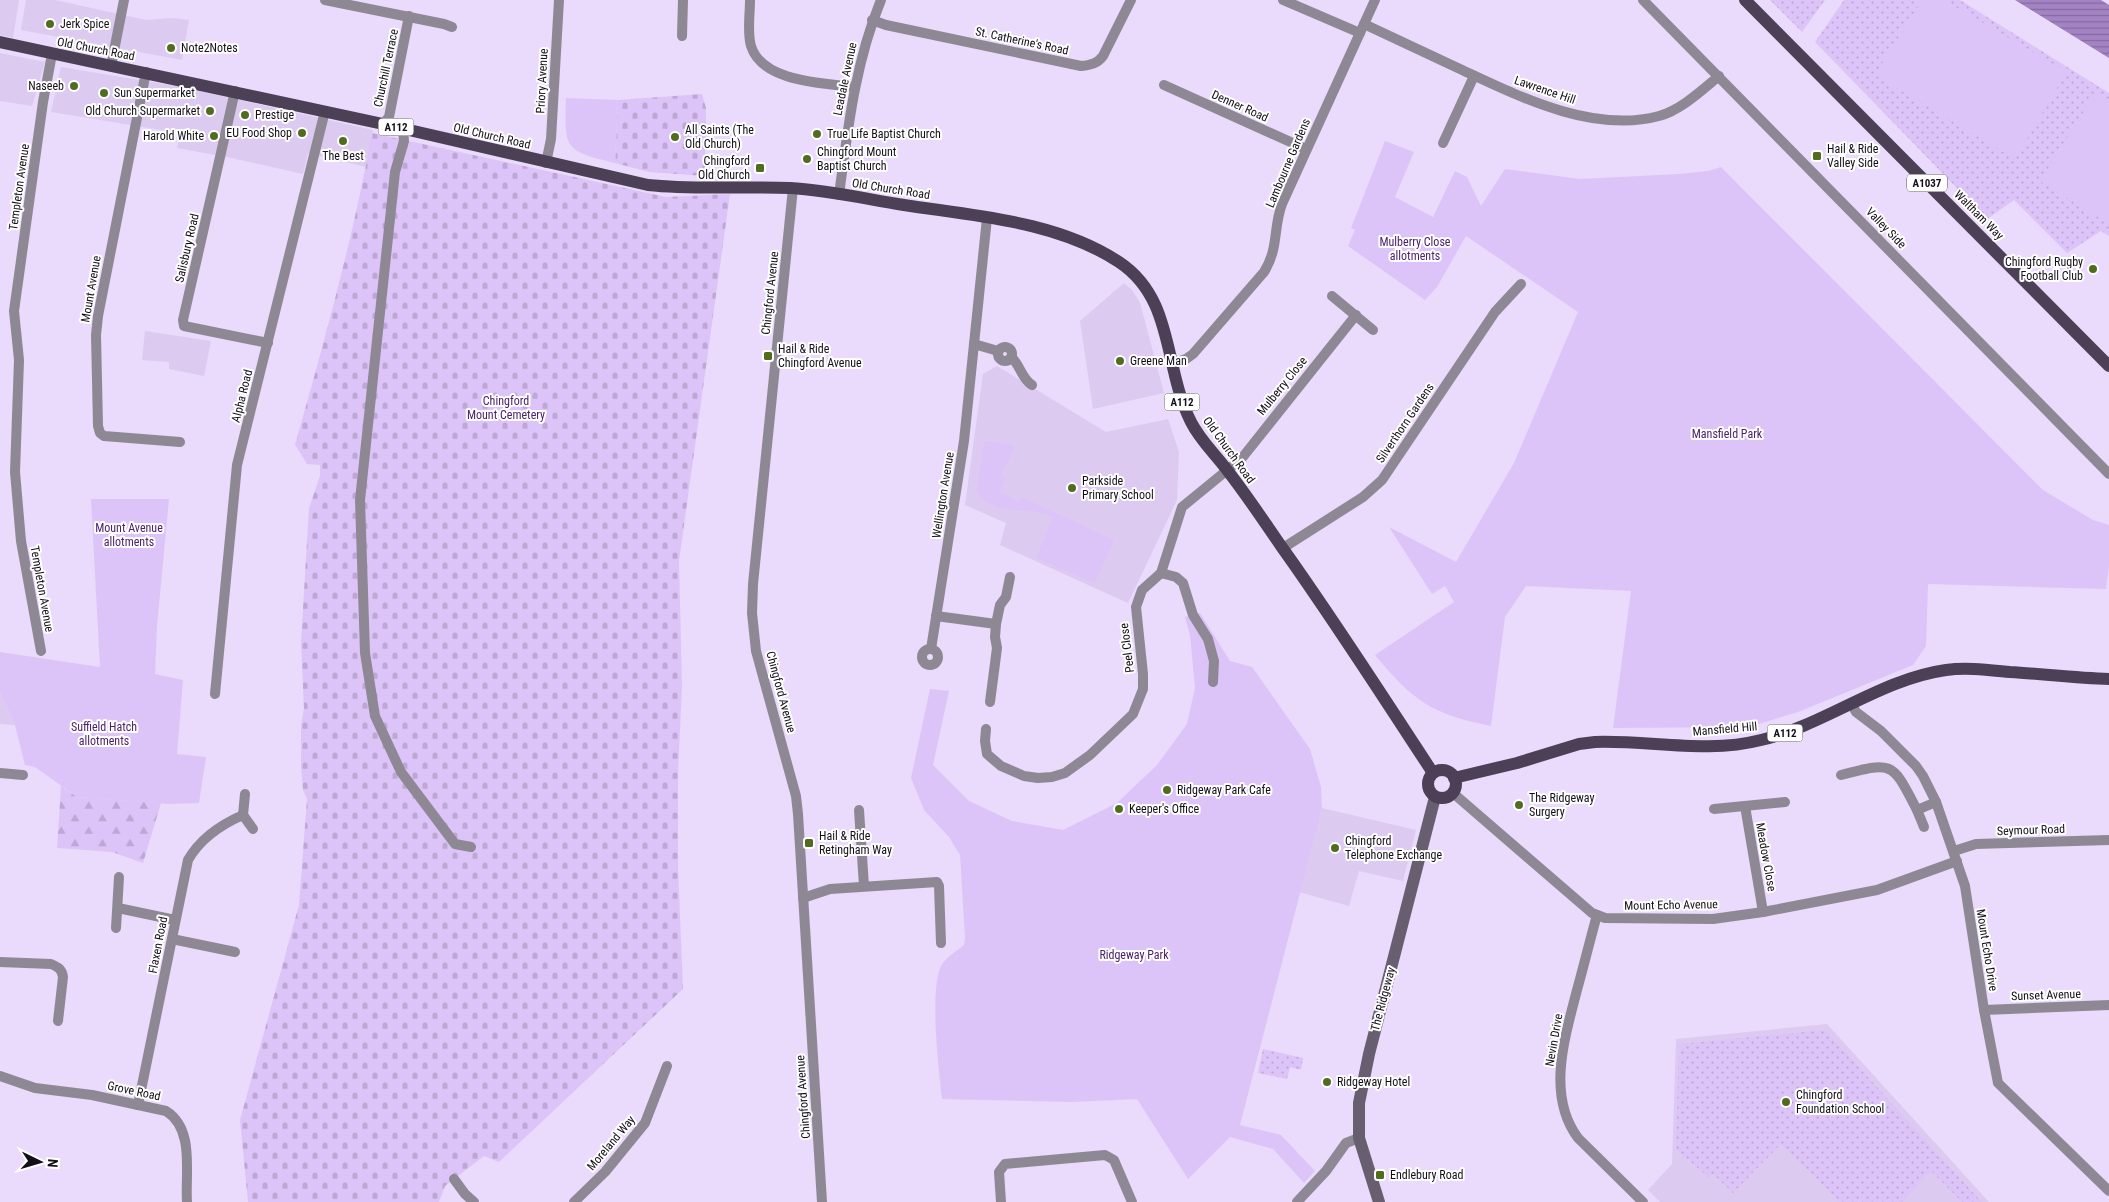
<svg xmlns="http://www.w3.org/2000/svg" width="2109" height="1202" viewBox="0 0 2109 1202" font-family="'Roboto Condensed',sans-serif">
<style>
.built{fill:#ddcaf0}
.grass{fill:url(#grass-dots)}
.forest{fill:url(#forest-firs)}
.cemetery{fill:url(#cemetery-stones)}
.green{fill:#ddc4f8}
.water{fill:url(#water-rules)}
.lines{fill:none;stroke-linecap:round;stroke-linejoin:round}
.street{stroke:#8e8895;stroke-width:10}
.secondary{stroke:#675e70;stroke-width:12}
.primary{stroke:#4b4056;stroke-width:12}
.poi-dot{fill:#506c1f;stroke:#fff;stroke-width:2}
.labels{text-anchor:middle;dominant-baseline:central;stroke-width:4;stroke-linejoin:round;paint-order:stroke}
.shield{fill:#fff;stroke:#5a565d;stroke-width:1}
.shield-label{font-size:11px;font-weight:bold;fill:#130e18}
.poi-label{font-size:12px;fill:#130e18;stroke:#fff;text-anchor:start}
.street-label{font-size:12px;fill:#130e18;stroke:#fff}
.park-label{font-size:12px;fill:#4c206e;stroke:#fff}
</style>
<defs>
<pattern id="grass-dots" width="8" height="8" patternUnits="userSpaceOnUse" patternTransform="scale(1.25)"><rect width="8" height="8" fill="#ddc4f8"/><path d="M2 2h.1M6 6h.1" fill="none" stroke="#bda7d4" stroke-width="1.8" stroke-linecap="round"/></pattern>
<pattern id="forest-firs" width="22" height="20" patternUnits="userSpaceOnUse" patternTransform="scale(1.25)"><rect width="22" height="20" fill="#ddc4f8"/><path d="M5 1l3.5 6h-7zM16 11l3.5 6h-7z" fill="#bda7d4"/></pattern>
<pattern id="cemetery-stones" width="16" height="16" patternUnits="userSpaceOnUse" patternTransform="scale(1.25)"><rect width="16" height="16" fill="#ddc4f8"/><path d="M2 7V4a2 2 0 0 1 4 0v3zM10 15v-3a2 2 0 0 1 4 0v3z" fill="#bda7d4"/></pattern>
<pattern id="water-rules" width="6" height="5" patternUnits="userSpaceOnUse" patternTransform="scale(1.25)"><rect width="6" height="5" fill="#a483c4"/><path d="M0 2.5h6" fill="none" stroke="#846a9e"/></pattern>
</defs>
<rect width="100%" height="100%" fill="#eadafb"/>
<g class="built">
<path d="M 0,0 L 19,0 L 13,38 L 0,35 Z"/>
<path d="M 26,0 L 55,0 L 146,20 L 171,18 L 189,20 L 182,60 L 21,30 Z"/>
<path d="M 0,53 L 45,62 L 32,106 L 0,101 Z"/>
<path d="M 61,67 L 181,87 L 373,130 L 366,167 L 308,153 L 303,174 L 227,157 L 177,148 L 180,133 L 51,112 Z"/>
<path d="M 1124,283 L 1132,290 L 1140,303 L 1164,393 L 1093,409 L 1080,321 Z"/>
<path d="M 145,331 L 211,341 L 204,376 L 169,369 L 169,362 L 142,360 Z"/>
<path d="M 997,366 L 1106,432 L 1168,419 L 1179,452 L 1177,500 L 1128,603 L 1000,545 L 1006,523 L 965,505 L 983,374 Z"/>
<path d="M 0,692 L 15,725 L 0,724 Z"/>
<path d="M 1322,808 L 1416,830 L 1403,881 L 1359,871 L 1349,906 L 1299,892 Z"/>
<path d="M 1827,1024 L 1989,1202 L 1660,1202 L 1648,1190 L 1672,1164 L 1676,1039 Z"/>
</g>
<g class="grass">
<path d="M 1770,0 L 1825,0 L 1802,32 Z"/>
<path d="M 1844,0 L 1960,0 L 2109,93 L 2109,236 L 2101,231 L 2067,253 L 2014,200 L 1987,219 L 1815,42 Z"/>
<path d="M 1825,1030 L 1978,1198 L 1982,1202 L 1962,1202 L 1931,1171 L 1902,1202 L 1840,1202 L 1781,1144 L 1733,1193 L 1713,1174 L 1708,1177 L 1676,1149 L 1679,1044 Z"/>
<path d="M 1263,1049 L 1303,1058 L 1301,1070 L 1290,1067 L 1287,1079 L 1258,1073 Z"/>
</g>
<path class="forest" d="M 61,786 L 77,797 L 161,803 L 143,863 L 112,852 L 57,848 Z"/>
<g class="cemetery">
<path d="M 702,94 L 706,108 L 705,176 L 649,172 L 615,163 L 618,100 Z"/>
<path d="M 372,133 L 666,197 L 730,194 L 679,561 L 682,685 L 678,775 L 678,866 L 683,989 L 499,1162 L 484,1156 L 445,1186 L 439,1202 L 248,1202 L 240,1120 L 299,905 L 307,799 L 303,790 L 301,767 L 301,724 L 304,709 L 301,642 L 309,508 L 320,476 L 320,465 L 307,464 L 295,445 C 324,342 353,239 372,133 Z"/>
</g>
<g class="green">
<path d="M 1922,0 L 1944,0 L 2067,72 L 2015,159 L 1875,75 Z"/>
<path d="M 2096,92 L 2109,100 L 2109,224 L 2040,181 Z"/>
<path d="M 566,98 L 618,100 L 615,163 C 565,151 564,150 566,98 Z"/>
<path d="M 1385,141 L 1414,152 L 1395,197 L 1433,217 L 1455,171 L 1467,177 L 1481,206 L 1505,169 L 1580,179 L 1679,174 L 1708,171 L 1721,167 L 2043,490 L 2093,520 L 2109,525 L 2109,566 L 2106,589 L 1928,584 L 1926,646 L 1913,665 L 1798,712 L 1749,727 L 1613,728 L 1631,591 L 1526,586 L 1505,617 L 1491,726 C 1432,714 1413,701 1375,655 L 1454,602 L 1445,586 L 1432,594 L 1389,527 L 1456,562 L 1514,463 L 1578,312 L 1466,236 L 1437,287 L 1425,300 L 1348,246 L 1355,230 L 1351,228 Z"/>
<path d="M 984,441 L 1015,446 L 1001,476 L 1005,478 L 1000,493 L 1019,501 L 1023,498 L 1114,540 L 1095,583 L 1036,558 L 1053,517 C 1031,506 988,517 977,490 Z"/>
<path d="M 91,499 L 169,499 L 157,626 L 155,674 L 183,680 L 177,754 L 206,757 L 199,803 L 169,804 L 77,797 L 35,767 L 25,765 L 15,725 L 0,692 L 0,652 L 100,667 Z"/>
<path d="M 1200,613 L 1230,661 L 1252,667 L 1310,749 L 1321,787 L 1322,808 L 1240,1125 L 1281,1135 L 1315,1171 L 1304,1183 L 1273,1149 L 1230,1137 L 1188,1179 L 1137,1099 L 1073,1102 L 942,1099 C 939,1071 928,983 943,963 C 948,956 958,950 964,945 L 965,937 L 960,855 L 949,837 L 924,810 L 911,778 L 930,689 L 949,691 L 933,765 L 969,801 L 1012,821 L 1063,830 L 1117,803 L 1157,765 L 1187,724 L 1195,688 L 1190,635 L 1185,617 Z"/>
</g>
<path class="water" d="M 2015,0 L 2101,0 L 2109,5 L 2109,58 Z"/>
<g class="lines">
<g class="street">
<path d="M 325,0 L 444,24 L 452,27"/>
<path d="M 750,0 C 750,15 747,32 751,46 C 762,82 823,83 854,87"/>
<path d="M 1283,0 L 1360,33"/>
<path d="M 1643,0 L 2109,474"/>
<path d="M 872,20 L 886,25 L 1081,66 C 1090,65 1097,64 1103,56 L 1131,0"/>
<path d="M 1364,24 C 1396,39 1428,54 1460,69 C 1518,96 1593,134 1659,116 C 1681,110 1702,90 1719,76"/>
<path d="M 682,36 L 683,0"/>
<path d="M 111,66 L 124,0"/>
<path d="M 146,72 L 98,316 L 96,335 L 98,426 L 100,433 L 104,436 L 180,442"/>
<path d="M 1164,85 L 1306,149"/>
<path d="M 235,91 L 183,320 L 184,326 L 268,343"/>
<path d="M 383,124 L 389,117 L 409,16"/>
<path d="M 403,129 L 404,141 L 395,172 L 360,500 L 365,653 L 375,716 L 401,772 L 455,844 L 471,847"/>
<path d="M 1443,143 L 1474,76"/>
<path d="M 546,163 L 551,139 L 559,0"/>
<path d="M 793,188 L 753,584 L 752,613 L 756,651 L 796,796 L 798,814 L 822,1202"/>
<path d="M 839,195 C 848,128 855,63 881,0"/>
<path d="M 1332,296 L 1373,330"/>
<path d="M 974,344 L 998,351"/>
<circle cx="1005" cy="354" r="7"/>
<path d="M 1011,357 C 1020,364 1021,378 1032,385"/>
<path d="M 1172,364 L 1186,359 L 1193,354 L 1264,272 C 1279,248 1273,228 1282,204 L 1375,0"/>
<path d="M 1283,548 L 1363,497 L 1382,480 L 1495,312 L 1521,284"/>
<path d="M 1161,573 L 1176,577 L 1183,583 L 1193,615 L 1208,639 L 1214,661 L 1213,682"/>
<path d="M 936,616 L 996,624"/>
<circle cx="930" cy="657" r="8"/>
<path d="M 931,649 L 964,441 L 987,218"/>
<path d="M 41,651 L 21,541 L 15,472 L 19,360 L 14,311 L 43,102 L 52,54"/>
<path d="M 215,694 L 237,465 L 325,111"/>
<path d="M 990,702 L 997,648 L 995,637 L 996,624 L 1000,605 L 1006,597 L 1010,577"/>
<path d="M 1851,703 L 1856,712 L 1881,731 L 1916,766 L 1923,776 L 1936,802 L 1965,886 L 1984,1010 L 1998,1083 L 2109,1191"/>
<path d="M 986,729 L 985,741 L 987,754 L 1001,766 L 1024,776 L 1038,778 L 1052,777 L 1065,773 L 1090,755 L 1133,714 L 1143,689 L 1143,674 L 1136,607 L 1142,590 L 1161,573 L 1182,507 L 1242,458 L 1356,315"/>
<path d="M 0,773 L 23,775"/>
<path d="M 1841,775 C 1894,761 1892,762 1917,810 L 1936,802"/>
<path d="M 1453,793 L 1592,913 L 1605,918 L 1713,919 L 1763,912 L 1877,890 L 1957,861"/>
<path d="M 245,794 L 243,815 L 253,829"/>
<path d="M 1745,806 L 1763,912"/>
<path d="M 1714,809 L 1785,802"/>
<path d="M 859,810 L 864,886"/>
<path d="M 1917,810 L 1924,827"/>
<path d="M 1954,851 L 1976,844 L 2109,840"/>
<path d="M 803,898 L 830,889 L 937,882 L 939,886 L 941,943"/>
<path d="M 118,908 L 175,920"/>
<path d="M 1597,915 C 1590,940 1584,965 1577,990 C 1565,1037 1546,1095 1578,1138 L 1643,1202"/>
<path d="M 116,928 L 119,877"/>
<path d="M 172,939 L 235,952"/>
<path d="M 0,962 L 51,964 C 58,967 62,969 63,977 L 58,1021"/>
<path d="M 1984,1010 L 2109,1005"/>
<path d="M 0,1076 L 35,1088 L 92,1095 L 166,1111 C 195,1129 185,1173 187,1202"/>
<path d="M 138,1105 L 188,860 C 200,839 220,825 243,815"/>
<path d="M 454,1179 L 465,1194 L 474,1202"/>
<path d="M 574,1202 L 605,1172 L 645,1123 L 667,1066"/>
<path d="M 1001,1202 L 999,1172 L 1005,1164 L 1105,1155 L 1114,1160 L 1132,1202"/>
<path d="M 1297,1202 L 1326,1171 L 1346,1143 L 1359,1138"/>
</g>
<path class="secondary" d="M 1379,1202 L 1359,1138 L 1359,1103 L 1369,1054 L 1435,797"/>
<g class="primary">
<path d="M 1745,0 L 2109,366"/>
<path d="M 0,42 L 383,124 L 648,185 C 695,190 743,186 790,188 C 828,190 866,199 904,205 C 975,216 1057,221 1119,262 C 1175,299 1163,367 1191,422 C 1200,440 1215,454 1227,470 C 1246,494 1263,520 1281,546 C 1334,620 1383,697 1433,773"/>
<circle cx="1442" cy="784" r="14"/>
<path d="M 1454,778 L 1517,763 L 1579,744 L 1595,742 C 1650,740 1707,754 1761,740 C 1825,725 1881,679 1946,670 C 1967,667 1989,670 2010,672 C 2043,674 2076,678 2109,679"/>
</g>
</g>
<g class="poi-dot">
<circle cx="50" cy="24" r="5"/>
<circle cx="171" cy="48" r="5"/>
<circle cx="74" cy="86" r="5"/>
<circle cx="104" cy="93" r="5"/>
<circle cx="210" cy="111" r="5"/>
<circle cx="245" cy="115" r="5"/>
<circle cx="302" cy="133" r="5"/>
<circle cx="817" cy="134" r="5"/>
<circle cx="214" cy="136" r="5"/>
<circle cx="675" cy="137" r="5"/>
<circle cx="343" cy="141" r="5"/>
<rect x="1812" y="151" width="10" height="10" rx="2.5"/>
<circle cx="807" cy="159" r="5"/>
<rect x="755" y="163" width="10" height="10" rx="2.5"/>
<circle cx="2093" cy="269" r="5"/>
<rect x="763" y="351" width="10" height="10" rx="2.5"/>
<circle cx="1120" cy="361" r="5"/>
<circle cx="1072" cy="488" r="5"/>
<circle cx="1167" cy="790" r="5"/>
<circle cx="1519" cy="805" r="5"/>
<circle cx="1119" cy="809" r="5"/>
<rect x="804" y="838" width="10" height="10" rx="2.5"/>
<circle cx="1335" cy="848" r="5"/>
<circle cx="1327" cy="1082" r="5"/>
<circle cx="1786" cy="1102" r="5"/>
<rect x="1375" y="1170" width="10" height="10" rx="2.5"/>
</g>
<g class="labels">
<g class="shield">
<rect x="378.5" y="118.5" width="35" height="17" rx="4"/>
<rect x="1907" y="174.5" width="40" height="17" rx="4"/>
<rect x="1164.5" y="393.5" width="35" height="17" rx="4"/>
<rect x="1767.5" y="724.5" width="35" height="17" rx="4"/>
</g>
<g class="shield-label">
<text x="396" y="127">A112</text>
<text x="1927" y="183">A1037</text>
<text x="1182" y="402">A112</text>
<text x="1785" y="733">A112</text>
</g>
<g class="poi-label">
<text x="60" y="24">Jerk Spice</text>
<text x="181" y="48">Note2Notes</text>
<text x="64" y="86" text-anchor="end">Naseeb</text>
<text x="114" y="93">Sun Supermarket</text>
<text x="200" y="111" text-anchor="end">Old Church Supermarket</text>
<text x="255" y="115">Prestige</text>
<text x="685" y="130">All Saints (The<tspan x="685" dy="14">Old Church)</tspan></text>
<text x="292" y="133" text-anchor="end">EU Food Shop</text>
<text x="827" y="134">True Life Baptist Church</text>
<text x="204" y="136" text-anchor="end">Harold White</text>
<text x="1827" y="149">Hail &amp; Ride<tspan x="1827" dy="14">Valley Side</tspan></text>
<text x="817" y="152">Chingford Mount<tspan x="817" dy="14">Baptist Church</tspan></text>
<text x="343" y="156" text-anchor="middle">The Best</text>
<text x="750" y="161" text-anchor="end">Chingford<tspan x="750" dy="14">Old Church</tspan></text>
<text x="2083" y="262" text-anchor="end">Chingford Rugby<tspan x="2083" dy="14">Football Club</tspan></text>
<text x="778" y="349">Hail &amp; Ride<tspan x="778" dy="14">Chingford Avenue</tspan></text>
<text x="1130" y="361">Greene Man</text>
<text x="1082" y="481">Parkside<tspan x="1082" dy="14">Primary School</tspan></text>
<text x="1177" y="790">Ridgeway Park Cafe</text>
<text x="1529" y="798">The Ridgeway<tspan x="1529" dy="14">Surgery</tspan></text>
<text x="1129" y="809">Keeper's Office</text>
<text x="819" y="836">Hail &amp; Ride<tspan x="819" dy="14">Retingham Way</tspan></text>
<text x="1345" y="841">Chingford<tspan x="1345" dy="14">Telephone Exchange</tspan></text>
<text x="1337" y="1082">Ridgeway Hotel</text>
<text x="1796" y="1095">Chingford<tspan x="1796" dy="14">Foundation School</tspan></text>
<text x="1390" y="1175">Endlebury Road</text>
</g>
<g class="street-label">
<text transform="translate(1022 41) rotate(12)">St. Catherine's Road</text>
<text transform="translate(96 49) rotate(11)">Old Church Road</text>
<text transform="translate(386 68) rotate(-78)">Churchill Terrace</text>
<text transform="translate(845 79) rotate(-78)">Leadale Avenue</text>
<text transform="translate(542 81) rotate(-87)">Priory Avenue</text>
<text transform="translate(1545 90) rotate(19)">Lawrence Hill</text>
<text transform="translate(1240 106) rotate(24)">Denner Road</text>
<text transform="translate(492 136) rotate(13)">Old Church Road</text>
<text transform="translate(1288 163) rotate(-67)">Lambourne Gardens</text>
<text transform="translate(19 187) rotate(-82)">Templeton Avenue</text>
<text transform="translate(891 189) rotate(9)">Old Church Road</text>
<text transform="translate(1979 215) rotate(45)">Waltham Way</text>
<text transform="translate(1886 228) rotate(46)">Valley Side</text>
<text transform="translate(187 248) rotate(-77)">Salisbury Road</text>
<text transform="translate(91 289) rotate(-80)">Mount Avenue</text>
<text transform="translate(770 293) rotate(-84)">Chingford Avenue</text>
<text transform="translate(1282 386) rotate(-51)">Mulberry Close</text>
<text transform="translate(242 396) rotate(-76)">Alpha Road</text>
<text transform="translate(1405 423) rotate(-56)">Silverthorn Gardens</text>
<text transform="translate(1229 450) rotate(54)">Old Church Road</text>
<text transform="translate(943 495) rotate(-81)">Wellington Avenue</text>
<text transform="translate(42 589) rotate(80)">Templeton Avenue</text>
<text transform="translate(1127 648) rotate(-97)">Peel Close</text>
<text transform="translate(781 692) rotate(75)">Chingford Avenue</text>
<text transform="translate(1725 729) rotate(-5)">Mansfield Hill</text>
<text transform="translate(2031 830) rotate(-2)">Seymour Road</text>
<text transform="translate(1766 857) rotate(80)">Meadow Close</text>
<text transform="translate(1671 905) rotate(-1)">Mount Echo Avenue</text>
<text transform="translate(158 945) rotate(-79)">Flaxen Road</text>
<text transform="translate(1987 950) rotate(81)">Mount Echo Drive</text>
<text transform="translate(2046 995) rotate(-2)">Sunset Avenue</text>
<text transform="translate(1383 999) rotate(-75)">The Ridgeway</text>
<text transform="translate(1554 1040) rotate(-80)">Nevin Drive</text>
<text transform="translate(134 1091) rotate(12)">Grove Road</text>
<text transform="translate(803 1097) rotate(-94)">Chingford Avenue</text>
<text transform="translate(611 1143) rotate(-50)">Moreland Way</text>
</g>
<g class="park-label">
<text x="1415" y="242">Mulberry Close<tspan x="1415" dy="14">allotments</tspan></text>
<text x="506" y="401">Chingford<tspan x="506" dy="14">Mount Cemetery</tspan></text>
<text x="1727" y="434">Mansfield Park</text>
<text x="129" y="528">Mount Avenue<tspan x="129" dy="14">allotments</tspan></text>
<text x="104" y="727">Suffield Hatch<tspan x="104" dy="14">allotments</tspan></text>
<text x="1134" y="955">Ridgeway Park</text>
</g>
</g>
<g transform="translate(40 1162) rotate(95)" stroke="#ffffff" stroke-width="4" paint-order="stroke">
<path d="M0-4L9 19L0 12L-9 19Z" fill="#130e18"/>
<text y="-8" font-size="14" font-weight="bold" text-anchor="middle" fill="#130e18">N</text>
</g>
</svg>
